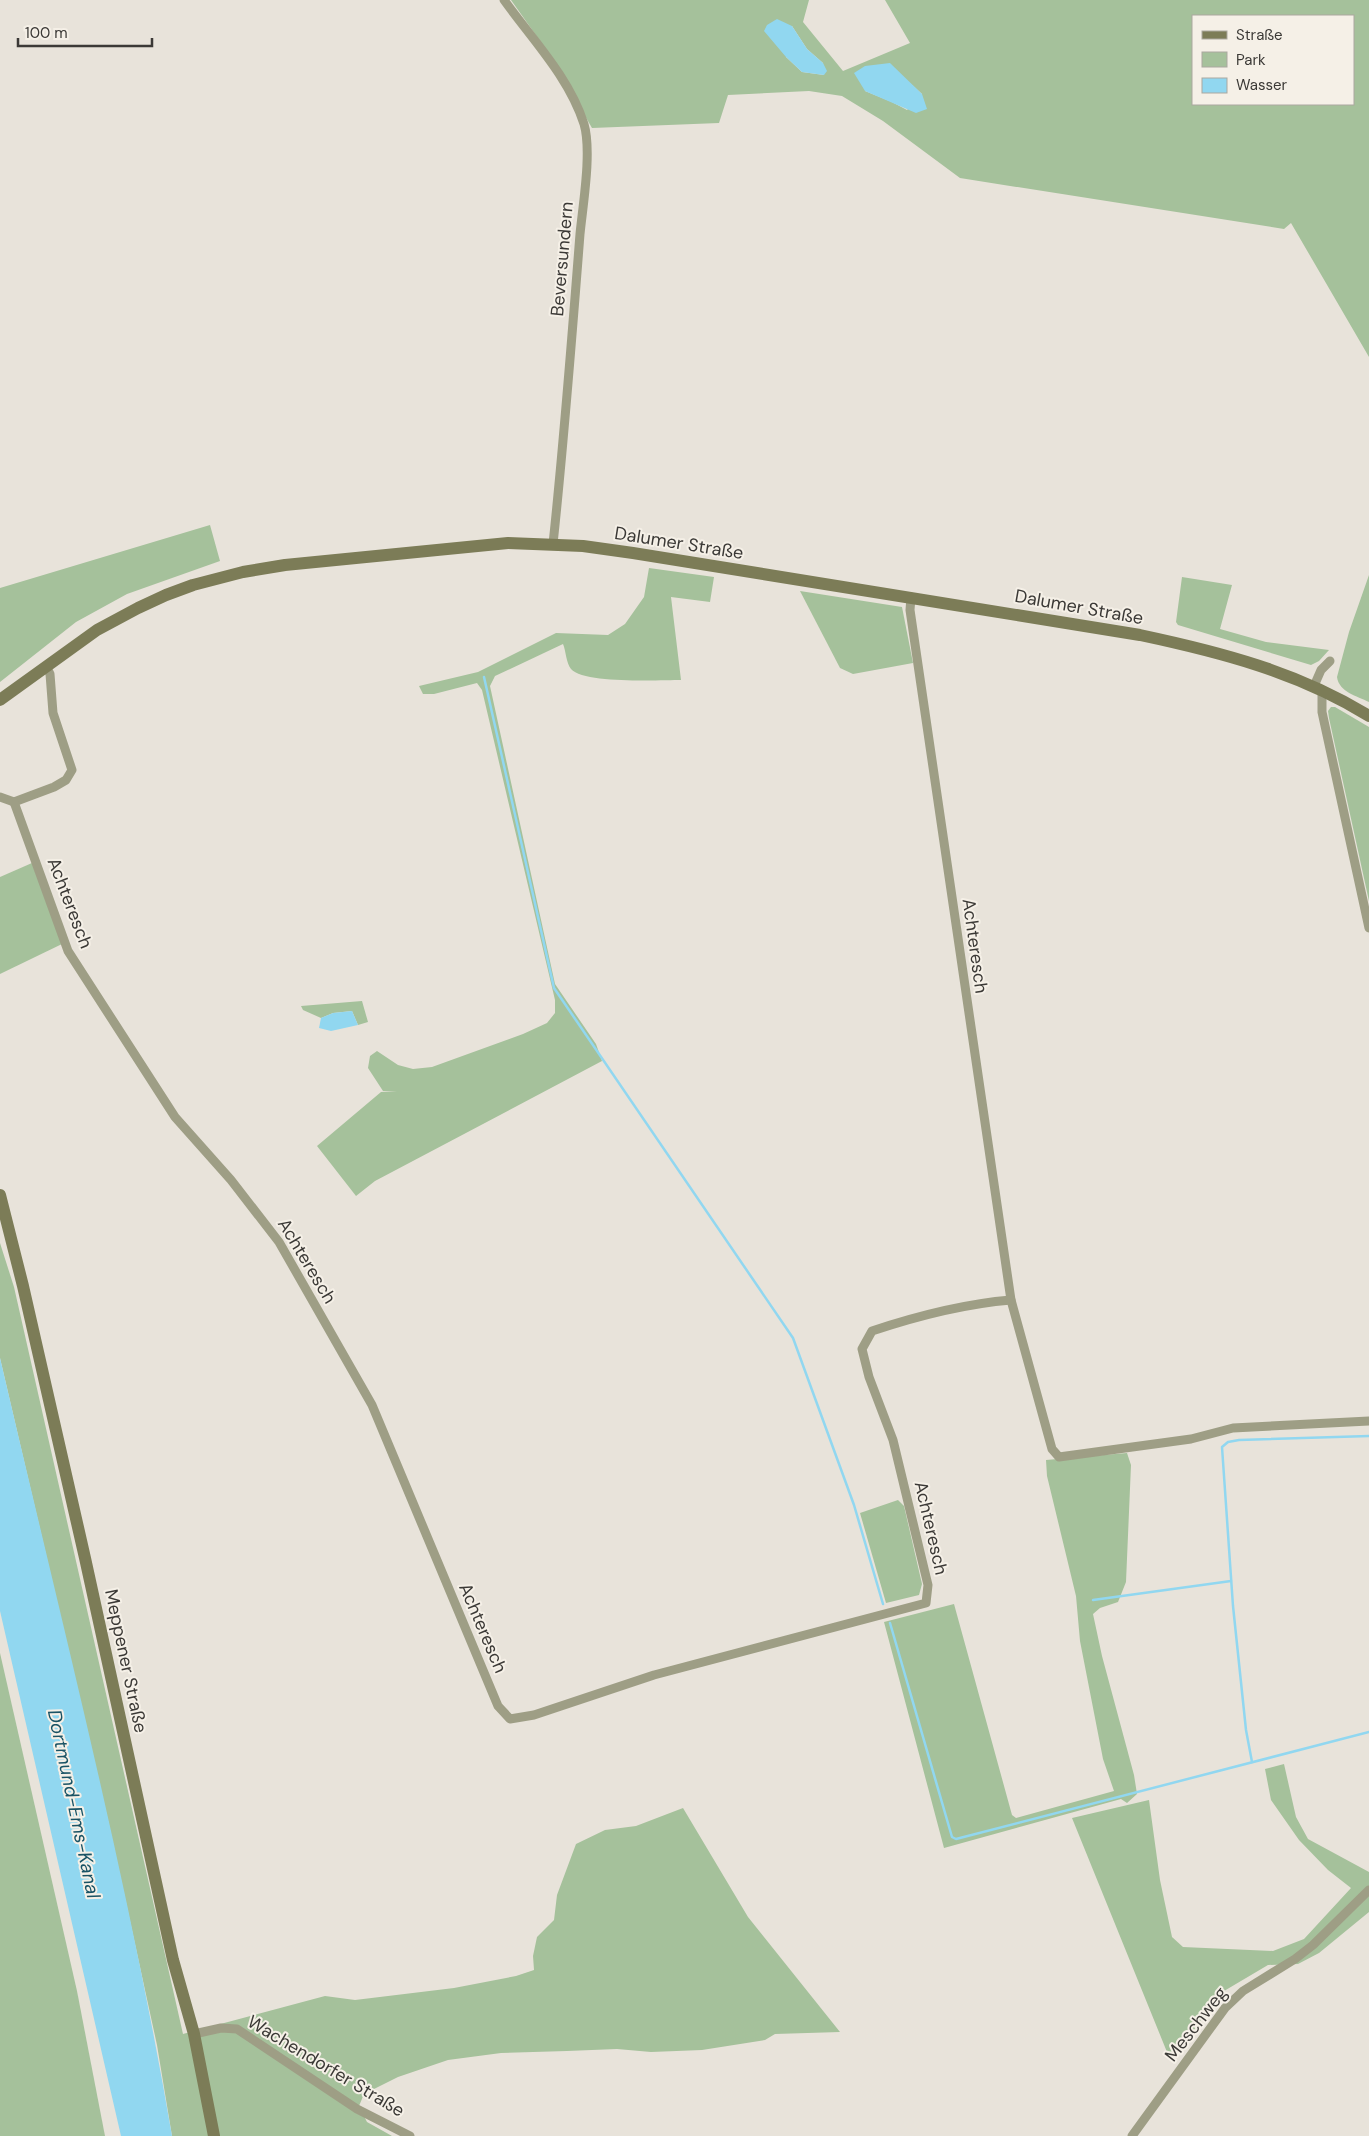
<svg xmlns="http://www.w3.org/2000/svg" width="1369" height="2136" viewBox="0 0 1369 2136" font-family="'DM Sans',sans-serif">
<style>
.green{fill:#a5c19b;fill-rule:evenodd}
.water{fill:#91d7f0}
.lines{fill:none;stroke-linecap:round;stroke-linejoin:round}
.stream{stroke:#91d7f0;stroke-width:2.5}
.street{stroke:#9e9e85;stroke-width:9}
.secondary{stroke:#7c7c57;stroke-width:12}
.labels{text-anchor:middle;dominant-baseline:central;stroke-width:4;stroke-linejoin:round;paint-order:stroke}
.street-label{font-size:18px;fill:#3b3936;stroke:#f5f0e7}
.water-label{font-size:19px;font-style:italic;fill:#195365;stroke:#f5f0e7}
</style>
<rect width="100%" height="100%" fill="#e8e3da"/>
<g class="green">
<path d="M 511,0 L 809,0 L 803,22 L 843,71 L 910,43 L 885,0 L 1369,0 L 1369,357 L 1291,223 L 1284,229 L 960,178 L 883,121 L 842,96 L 809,91 L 728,95 L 719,123 L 592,128 L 550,55 ZM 1193,16 L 1353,16 L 1353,104 L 1193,104 ZM 792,26 L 807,49 L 823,63 L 824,75 L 802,72 L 786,57 ZM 910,83 L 922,94 L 907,110 L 892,102 L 865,91 Z"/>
<path d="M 210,525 L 220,561 L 127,594 L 76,622 L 0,682 L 0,588 Z"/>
<path d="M 649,568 L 714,577 L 710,602 L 671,597 L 681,680 C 660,680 584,684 571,669 C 566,663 566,651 563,644 L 495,676 L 490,686 L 555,984 L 596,1044 L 602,1061 L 375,1181 L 356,1196 L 317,1146 L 381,1092 L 397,1091 L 383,1091 L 368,1068 L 370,1056 L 377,1051 L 398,1065 L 413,1069 L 432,1067 L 523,1034 L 547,1023 L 555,1013 L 555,1000 L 482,690 L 477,683 L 434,694 L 423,694 L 419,686 L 478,672 L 556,633 L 608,635 L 625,624 L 644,597 Z"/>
<path d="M 1369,575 L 1369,702 C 1357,696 1339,692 1337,677 L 1349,632 Z"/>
<path d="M 1182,577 L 1232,585 L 1220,629 L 1266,642 L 1329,650 L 1319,661 L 1311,665 L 1178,625 L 1176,622 Z"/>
<path d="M 800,591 L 902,607 L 913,663 L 853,674 L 840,668 Z"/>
<path d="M 1331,707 L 1335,707 L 1369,727 L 1369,901 L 1329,718 L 1328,711 Z"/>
<path d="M 32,863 L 62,944 L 0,974 L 0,877 Z"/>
<path d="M 362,1001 L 368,1022 L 358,1025 L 352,1011 L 333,1013 L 321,1018 L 303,1010 L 301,1006 Z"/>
<path d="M 0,1243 L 14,1287 L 183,2034 L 325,1996 L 355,2000 L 454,1988 L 516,1976 L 534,1970 L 533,1956 L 537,1937 L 554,1920 L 557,1895 L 576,1844 L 605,1830 L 636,1826 L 683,1808 L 748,1917 L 840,2032 L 775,2034 L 765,2040 L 702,2050 L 651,2052 L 617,2049 L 567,2051 L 501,2053 L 448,2060 L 398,2077 L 364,2094 L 359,2106 L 367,2122 L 392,2136 L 172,2136 L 157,2045 L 109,1825 L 0,1358 Z"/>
<path d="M 1127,1453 L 1131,1465 L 1126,1582 L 1118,1602 L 1100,1608 L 1093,1614 L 1102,1656 L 1134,1775 L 1137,1794 L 1127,1803 L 1121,1799 L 944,1848 L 884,1622 L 954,1604 L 1012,1815 L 1016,1818 L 1114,1791 L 1103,1759 L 1080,1641 L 1076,1596 L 1047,1476 L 1046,1460 Z"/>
<path d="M 898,1500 L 904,1506 L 922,1584 L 919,1595 L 886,1603 L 860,1513 Z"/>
<path d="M 0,1653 L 77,1991 L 105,2136 L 0,2136 Z"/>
<path d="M 1284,1764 L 1296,1817 L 1308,1839 L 1369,1872 L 1369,1912 L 1319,1953 L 1298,1964 L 1268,1965 L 1219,1994 L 1175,2057 L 1171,2057 L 1167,2052 L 1072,1818 L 1149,1800 L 1160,1880 L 1172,1937 L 1183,1947 L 1273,1951 L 1304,1939 L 1351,1888 L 1328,1870 L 1299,1840 L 1271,1800 L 1265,1769 Z"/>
</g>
<g class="water">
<path d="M 777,19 L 792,26 L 807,49 L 823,63 L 827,71 L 824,75 L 802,72 L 786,57 L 764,31 L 767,25 Z"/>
<path d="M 890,63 L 922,94 L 927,109 L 916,113 L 865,91 L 854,73 L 865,66 Z"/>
<path d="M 352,1011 L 358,1025 L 331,1031 L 319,1028 L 321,1018 L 333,1013 Z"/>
<path d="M 0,1358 C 60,1616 127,1874 172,2136 L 121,2136 L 0,1611 Z"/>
</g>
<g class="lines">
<g class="stream">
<path d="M 484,677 L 554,988 L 793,1338 L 854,1505 L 883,1604"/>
<path d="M 1093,1600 L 1231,1581"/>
<path d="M 890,1623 L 952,1837 L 956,1839 L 1369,1732"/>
<path d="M 1252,1762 L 1246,1730 L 1233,1606 L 1222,1447 L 1228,1442 L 1239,1440 L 1369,1436"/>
</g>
<g class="street">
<path d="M 504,0 C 532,39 569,77 584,124 C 592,151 583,204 580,234 C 572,337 564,441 553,544"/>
<path d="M 911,597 L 910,610 L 1011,1300 L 1052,1449 L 1059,1457 L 1191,1439 L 1233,1428 L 1369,1421"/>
<path d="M 1314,686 L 1321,670 L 1330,661"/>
<path d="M 1322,690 L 1322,712 L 1369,928"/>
<path d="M 0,797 L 14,802 L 54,787 L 66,780 L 72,770 L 53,713 L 50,674 L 46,666"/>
<path d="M 14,802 L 68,951 L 175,1117 L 231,1180 L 279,1242 L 372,1405 L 498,1706 L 510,1719 L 534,1715 L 654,1675 L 926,1603 L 928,1585 L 893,1440 L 869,1377 L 862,1349 L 872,1331 C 917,1316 963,1304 1011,1300"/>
<path d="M 194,2034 L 221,2028 L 237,2029 L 357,2109 L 410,2136"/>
<path d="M 1132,2136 L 1225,2008 L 1243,1991 L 1295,1959 L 1313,1945 L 1369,1890"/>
</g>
<g class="secondary">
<path d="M 0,700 L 97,630 L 138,608 L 166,595 L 193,585 L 243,572 L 285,565 L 508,543 L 583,546 L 633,553 L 1140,635 C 1220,652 1298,672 1369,716"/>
<path d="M 0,1195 L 23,1286 L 85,1558 L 173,1960 L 194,2034 L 214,2136"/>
</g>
</g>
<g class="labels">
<g class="street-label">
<text transform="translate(562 259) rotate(-85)">Beversundern</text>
<text transform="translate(679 543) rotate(9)">Dalumer Straße</text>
<text transform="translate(1079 607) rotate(10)">Dalumer Straße</text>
<text transform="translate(70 903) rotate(69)">Achteresch</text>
<text transform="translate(975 946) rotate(82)">Achteresch</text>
<text transform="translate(307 1261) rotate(59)">Achteresch</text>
<text transform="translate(931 1528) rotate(77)">Achteresch</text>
<text transform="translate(483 1628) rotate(67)">Achteresch</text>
<text transform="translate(126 1661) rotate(78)">Meppener Straße</text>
<text transform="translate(1196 2024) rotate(-52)">Meschweg</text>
<text transform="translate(326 2066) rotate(31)">Wachendorfer Straße</text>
</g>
<g class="water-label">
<text transform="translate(74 1804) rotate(78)">Dortmund-Ems-Kanal</text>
</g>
</g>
<rect x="1192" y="15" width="162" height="90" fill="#f5f0e7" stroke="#aba7a0"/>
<rect x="1202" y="31" width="25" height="8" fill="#7c7c57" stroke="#aba7a0"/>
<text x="1236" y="40" font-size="15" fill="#3b3936">Straße</text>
<rect x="1202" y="52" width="25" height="15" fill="#a5c19b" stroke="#aba7a0"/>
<text x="1236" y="65" font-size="15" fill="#3b3936">Park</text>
<rect x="1202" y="78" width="25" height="15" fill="#91d7f0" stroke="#aba7a0"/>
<text x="1236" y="90" font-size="15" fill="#3b3936">Wasser</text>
<path d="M18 38v8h134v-8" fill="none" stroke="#3b3936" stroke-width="2.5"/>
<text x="25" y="38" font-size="15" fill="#3b3936" stroke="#f5f0e7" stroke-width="4" paint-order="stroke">100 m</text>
</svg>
